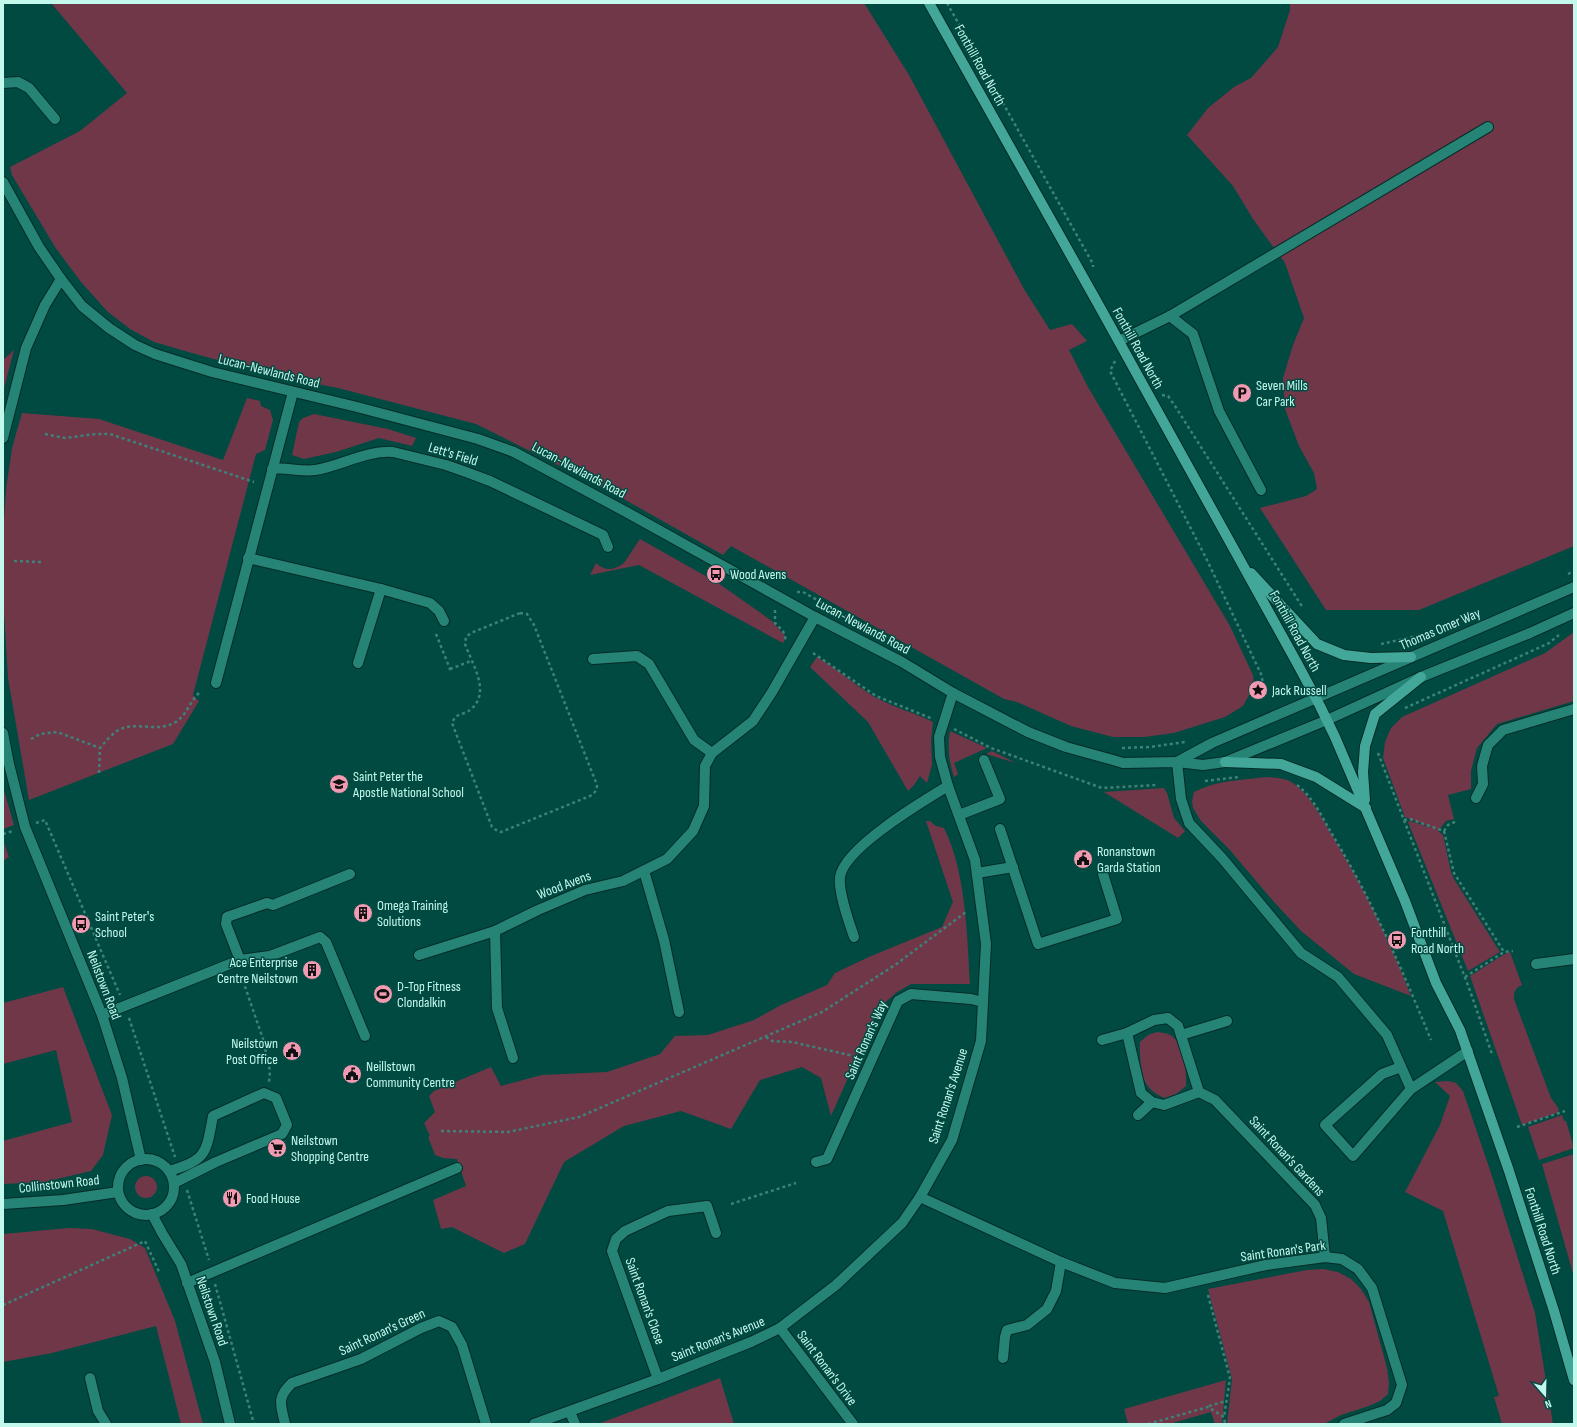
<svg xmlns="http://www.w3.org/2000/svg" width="1577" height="1427" viewBox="0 0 1577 1427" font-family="'Sofia Sans Condensed',sans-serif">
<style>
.green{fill:#703749}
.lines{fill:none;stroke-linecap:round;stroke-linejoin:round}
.minor-casing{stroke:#052c27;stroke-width:12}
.major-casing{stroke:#052c27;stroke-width:12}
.path{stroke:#3e8178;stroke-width:2.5;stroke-dasharray:3 3;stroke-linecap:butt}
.minor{stroke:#268477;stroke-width:10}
.major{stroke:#42a799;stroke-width:10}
.labels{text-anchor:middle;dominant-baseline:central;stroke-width:3;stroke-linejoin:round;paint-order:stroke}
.street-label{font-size:14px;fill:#c3f8ed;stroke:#004a41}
.poi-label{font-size:14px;fill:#c3f8ed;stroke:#004a41;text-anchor:start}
</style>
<rect width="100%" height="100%" fill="#004a41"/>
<g class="green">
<path d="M 51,3 L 864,3 L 909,75 L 1024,289 L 1050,330 L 1072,324 L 1087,341 L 1069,350 L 1088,387 L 1230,626 L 1253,675 L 1254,686 L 1243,706 L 1225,717 L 1174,733 L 1144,737 L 1113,737 L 1071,726 L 1017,702 L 1004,699 L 731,546 L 723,555 L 613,493 L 476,424 L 338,388 L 276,376 L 192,353 L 154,342 L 130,329 L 108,312 L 81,282 L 55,247 L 12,175 L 10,167 L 80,131 L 127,93 Z"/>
<path d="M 1290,3 L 1574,3 L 1574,546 L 1419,610 L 1326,610 L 1260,508 L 1306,496 L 1317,489 L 1314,473 L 1299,446 L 1285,409 L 1283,378 L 1293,345 L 1304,318 L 1285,263 L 1253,219 L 1233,186 L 1187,135 L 1208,108 L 1234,87 L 1251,78 L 1278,47 L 1290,10 Z"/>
<path d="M 14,350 L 3,392 L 3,360 Z"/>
<path d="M 247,398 L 260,401 L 261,406 L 270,410 L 273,420 L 265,450 L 256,454 L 193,695 L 199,701 L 173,744 L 29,800 L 8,678 L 3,595 L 3,535 L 6,489 L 12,448 L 22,413 L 99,419 L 223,460 Z"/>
<path d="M 314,414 L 388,429 L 416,438 L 412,446 L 379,438 L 336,452 L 304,459 L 292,455 L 299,422 L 303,418 Z"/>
<path d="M 640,539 L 718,583 L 772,621 L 786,637 L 783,643 L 639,565 L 590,575 L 596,563 C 605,571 613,571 624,563 Z"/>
<path d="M 1574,632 L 1574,701 L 1497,724 L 1477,748 L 1471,771 L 1471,789 L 1448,795 L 1454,819 L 1446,821 L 1438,831 L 1443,835 L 1451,872 L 1454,879 L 1500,952 L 1468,971 L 1408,822 L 1410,821 L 1435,829 L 1405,817 L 1383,758 L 1385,742 L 1391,728 L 1402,717 L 1545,653 Z"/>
<path d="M 817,657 C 836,668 854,684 873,696 C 892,707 913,712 933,722 L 931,740 L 932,765 L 927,783 L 920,776 L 914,785 L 908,791 L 868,722 L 810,667 Z"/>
<path d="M 950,731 L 987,748 L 954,763 L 958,774 L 954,777 C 949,762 947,746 950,731 Z"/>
<path d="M 992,751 L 1016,763 L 986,754 Z"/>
<path d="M 1267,777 C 1276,778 1286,778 1293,783 C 1310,795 1320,815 1330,832 C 1362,884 1389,939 1411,996 L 1354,974 L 1301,931 L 1274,902 L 1229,849 L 1201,821 L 1193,808 L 1192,801 L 1194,792 C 1217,780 1242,780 1267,777 Z"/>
<path d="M 3,787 L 14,825 L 3,829 Z"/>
<path d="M 1164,788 L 1167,793 L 1174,818 L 1185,831 L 1178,838 L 1104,792 Z"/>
<path d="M 926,821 L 930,821 L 936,826 L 944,828 C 966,872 967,935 970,984 L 911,984 L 897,992 L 879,1008 L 831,1116 L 821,1078 L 802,1067 L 760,1080 L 731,1129 L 681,1111 L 624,1126 L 564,1162 L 525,1244 L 504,1253 L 452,1227 L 441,1229 L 433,1200 L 466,1186 L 457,1159 L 443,1158 L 435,1155 L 428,1137 L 430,1136 L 424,1123 L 435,1112 L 429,1096 L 434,1091 L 491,1067 L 501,1086 L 542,1075 L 607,1072 L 660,1054 L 675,1036 L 708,1035 L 754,1020 L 781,1005 L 827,985 L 835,973 L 871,956 L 942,927 L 953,902 Z"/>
<path d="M 3,840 L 9,857 L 3,861 Z"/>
<path d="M 1510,952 L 1522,985 C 1515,988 1514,992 1514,999 L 1551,1098 L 1559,1109 L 1557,1113 L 1554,1114 L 1522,1125 L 1470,976 L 1503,955 Z"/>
<path d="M 63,987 L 112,1115 L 103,1155 L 91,1171 L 44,1182 L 3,1184 L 3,1141 L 72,1122 L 56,1050 L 3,1064 L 3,1003 Z"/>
<path d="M 1157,1032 C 1163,1033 1170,1033 1174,1038 C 1184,1048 1187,1073 1186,1086 L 1176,1094 L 1164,1098 C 1157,1094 1151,1091 1147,1085 C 1141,1076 1139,1052 1140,1042 L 1148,1035 Z"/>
<path d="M 1449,1081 L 1456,1083 L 1463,1091 L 1492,1176 L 1535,1313 L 1553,1424 L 1502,1424 L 1494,1397 L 1499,1396 L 1443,1211 L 1405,1192 L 1440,1125 L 1450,1096 L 1435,1082 Z"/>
<path d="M 1562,1115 L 1564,1121 L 1566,1121 L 1574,1148 L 1539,1160 L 1528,1127 Z"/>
<path d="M 1574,1154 L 1574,1277 L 1542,1164 Z"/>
<circle cx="146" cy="1187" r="11"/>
<path d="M 69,1228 L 92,1229 L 130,1239 L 145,1248 L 175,1321 L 203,1424 L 181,1424 L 156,1326 L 52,1353 L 3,1362 L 3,1234 Z"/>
<path d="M 1323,1269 L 1338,1272 L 1351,1279 L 1361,1289 L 1369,1302 L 1387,1368 L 1389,1383 L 1388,1394 L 1380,1401 L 1369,1406 L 1341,1415 L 1324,1424 L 1227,1424 L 1232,1379 L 1208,1289 L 1307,1270 Z"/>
<path d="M 720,1378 L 734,1424 L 598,1424 Z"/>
<path d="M 1226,1380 L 1222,1424 L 1215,1424 L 1211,1412 L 1169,1424 L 1128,1424 L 1124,1409 Z"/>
</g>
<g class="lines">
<g class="minor-casing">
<g id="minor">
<path d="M 3,83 L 18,82 L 29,88 L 55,119"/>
<path d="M 3,182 L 39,247 L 61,279 L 82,306 L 109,328 L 135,345 L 155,354 L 212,372 L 357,407 L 478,439 L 514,452 L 628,513 L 815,617 L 902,662 L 953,693 L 1028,732 L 1066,747 L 1113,760 L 1123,763 L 1177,762 L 1203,765 L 1225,762 L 1327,720 L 1421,677 L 1530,633 L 1574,613"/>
<path d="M 1170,316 L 1193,334 L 1219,411 L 1261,490"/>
<path d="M 1119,341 L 1170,316 L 1488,127"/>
<path d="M 3,438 L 26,348 L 45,305 L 61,279"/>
<path d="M 272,469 C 286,467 300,472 315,470 C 341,466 366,450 393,452 L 446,465 L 466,472 L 490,481 L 603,535 L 608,547"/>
<path d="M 248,558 L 381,589 L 430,603 L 439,611 L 444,621"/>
<path d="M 593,659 L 637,656 L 649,664 L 694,740 L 712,753"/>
<path d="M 358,663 L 381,589"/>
<path d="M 216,683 L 293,392"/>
<path d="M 3,733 L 9,764 L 25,827 L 102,1015 L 122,1078 L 141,1160"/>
<path d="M 1177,762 L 1212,743 L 1574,587"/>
<path d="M 1177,762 L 1181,799 L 1189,823 L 1222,858 L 1301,953 L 1338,977 L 1387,1035 L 1411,1089"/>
<path d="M 1476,798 L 1483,784 L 1482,766 L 1488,745 L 1503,730 L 1574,709"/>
<path d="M 959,815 L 1000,799 L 984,760"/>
<path d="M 1000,829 L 1038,944 L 1117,919 L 1103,874"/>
<path d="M 644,871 L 664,940 L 679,1012"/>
<path d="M 977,873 L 1013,867"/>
<path d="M 495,931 L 497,1008 L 513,1058"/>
<path d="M 854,937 C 849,922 838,892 840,877 C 844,848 923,801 948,786"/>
<path d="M 419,955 L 495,931 L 538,910 L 585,890 L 623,881 L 667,859 L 693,831 L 704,806 L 705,766 L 712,753 L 753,721 L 772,692 L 815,617"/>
<path d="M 240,960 L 226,924 L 227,917 L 267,903 L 273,905 L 350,874"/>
<path d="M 1536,964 L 1574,959"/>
<path d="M 102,1015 L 240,960 L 270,956 L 320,937 L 326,942 L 365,1036"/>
<path d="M 1127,1033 L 1141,1093 L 1152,1102 L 1164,1105 L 1199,1092"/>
<path d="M 1181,1035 L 1227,1021"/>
<path d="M 1102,1040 L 1127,1033 L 1154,1020 L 1168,1018 L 1178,1026 L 1199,1092 L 1215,1100 L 1315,1205 L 1321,1218 L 1325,1257"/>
<path d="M 1401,1067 L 1382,1074 L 1325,1125 L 1353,1156 L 1411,1089 L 1468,1051"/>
<path d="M 1138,1115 L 1152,1102"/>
<circle cx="146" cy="1187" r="28"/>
<path d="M 816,1162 L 827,1159 L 898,1001 L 911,994 L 971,999 L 983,1002"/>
<path d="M 169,1171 C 208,1160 206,1152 213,1116 L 264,1093 L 276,1098 L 287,1125 L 282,1134 L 216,1162 L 174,1183"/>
<path d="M 920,1197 L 1061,1262 L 1115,1283 L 1165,1288 L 1266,1265 L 1325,1257 L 1342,1259 L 1358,1269 L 1372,1288 L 1402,1385 L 1396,1403 L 1387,1410 L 1344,1424"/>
<path d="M 3,1204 L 63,1200 L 118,1192"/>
<path d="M 152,1214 L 162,1233 L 181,1264 L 215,1362 L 230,1424"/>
<path d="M 187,1283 L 457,1168"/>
<path d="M 780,1328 L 853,1424"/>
<path d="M 1003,1358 L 1005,1337 L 1007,1330 L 1027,1325 L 1047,1309 L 1056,1291 L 1061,1262"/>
<path d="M 90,1378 L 98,1411 L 106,1424"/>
<path d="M 658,1379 L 612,1251 L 616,1239 L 625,1231 L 668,1211 L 707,1206 L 716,1233"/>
<path d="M 570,1412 L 575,1424"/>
<path d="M 285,1424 C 281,1405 276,1398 292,1383 L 361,1359 L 421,1328 L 439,1321 L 452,1327 L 462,1345 L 486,1424"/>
<path d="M 534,1424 L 658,1379 L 751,1342 L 780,1328 L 836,1285 L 902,1223 L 920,1197 L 952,1140 L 981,1041 L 986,944 L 975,860 L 948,786 L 940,757 L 939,737 L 953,693"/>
</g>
</g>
<g class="major-casing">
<g id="major">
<path d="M 929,3 L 1097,302 L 1297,663 L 1320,706 L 1335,737 L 1405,901 L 1436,983 L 1460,1030 L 1509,1171 L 1554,1311 L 1574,1380"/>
<path d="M 1251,573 L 1317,644 L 1344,655 L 1371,658 L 1411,657"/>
<path d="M 1225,762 L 1281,764 L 1316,777 L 1366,808"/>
<path d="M 1365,800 L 1363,772 L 1365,746 L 1375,714 L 1421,677"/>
</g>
</g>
<g class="path">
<path d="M 947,3 L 1093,264 L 1093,267"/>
<path d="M 1115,361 L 1110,371 L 1206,558 L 1261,674 L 1265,692"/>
<path d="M 1162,395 L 1168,396 L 1175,406 L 1303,608"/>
<path d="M 45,434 L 65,438 L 96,434 L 110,434 L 254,482"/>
<path d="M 14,561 L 41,562"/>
<path d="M 1568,574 L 1574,571"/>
<path d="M 797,592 L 803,592 L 854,621"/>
<path d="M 775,610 L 775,623 L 783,631 L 786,640"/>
<path d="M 520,613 L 527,614 L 534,625 L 597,785 C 597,790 595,793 590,796 L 501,832 L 496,830 L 492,827 L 452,723 L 455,717 C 460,714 466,713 470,710 C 492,693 472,664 465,644 L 466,637 L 471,633 Z"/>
<path d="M 436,634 L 450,669 L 448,671"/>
<path d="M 1381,644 L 1435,632"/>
<path d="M 813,653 L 876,696 L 933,719"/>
<path d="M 450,669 L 471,661"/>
<path d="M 1405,708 L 1534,650 L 1549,643 L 1559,635"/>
<path d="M 954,729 L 991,748 L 1102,788 L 1157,785"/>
<path d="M 31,739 L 40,734 L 57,732 L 100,748"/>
<path d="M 1122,748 L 1150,747 L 1185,742"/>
<path d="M 1378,753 L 1469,988 L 1492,1054"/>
<path d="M 99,773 L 100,748 C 105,742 111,735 117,731 C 134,720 156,733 174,723 C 187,716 189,702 199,693"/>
<path d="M 1205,781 L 1239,777"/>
<path d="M 1297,785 C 1313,797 1322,817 1332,834 C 1372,900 1402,969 1431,1040"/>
<path d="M 1404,820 L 1410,819 L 1444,831 L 1448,825 L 1457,821"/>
<path d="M 36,823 L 45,820 L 120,995"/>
<path d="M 1444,831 L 1454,873 L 1504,952"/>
<path d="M 3,834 L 13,831"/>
<path d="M 241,975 L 263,1039 L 270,1071 L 269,1082"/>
<path d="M 1465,977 L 1504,952 L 1513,951"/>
<path d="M 129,1018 L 175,1157"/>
<path d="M 766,1037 L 772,1041 L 792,1042 L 858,1057"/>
<path d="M 1517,1127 L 1565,1111"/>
<path d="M 441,1131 L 508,1132 L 579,1117 L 822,1012 L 895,965 L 966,912"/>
<path d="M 187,1190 L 209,1260"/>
<path d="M 731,1204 L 796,1183"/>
<path d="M 215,1284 L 254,1424"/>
<path d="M 1208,1295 L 1230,1378 L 1224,1417"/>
<path d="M 3,1305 L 145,1241 L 160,1274"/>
<path d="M 1209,1406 L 1226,1401"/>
<path d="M 1148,1424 L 1208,1407 L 1224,1417 L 1225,1424"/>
</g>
<use href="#minor" class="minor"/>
<use href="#major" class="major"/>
</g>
<defs>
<g id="parking-disc" transform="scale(1)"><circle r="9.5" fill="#f19ab2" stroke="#004a41"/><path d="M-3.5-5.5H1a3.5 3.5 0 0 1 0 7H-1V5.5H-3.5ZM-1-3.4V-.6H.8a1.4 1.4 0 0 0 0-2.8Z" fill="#111"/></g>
<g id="bus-disc" transform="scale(1)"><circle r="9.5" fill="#f19ab2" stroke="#004a41"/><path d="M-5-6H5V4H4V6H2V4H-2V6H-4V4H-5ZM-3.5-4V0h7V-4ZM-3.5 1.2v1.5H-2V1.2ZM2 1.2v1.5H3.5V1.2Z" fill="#111"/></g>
<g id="sight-disc" transform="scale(1)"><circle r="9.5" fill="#f19ab2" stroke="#004a41"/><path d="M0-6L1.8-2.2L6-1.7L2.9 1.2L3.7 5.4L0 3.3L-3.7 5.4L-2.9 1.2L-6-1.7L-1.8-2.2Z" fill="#111"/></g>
<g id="school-disc" transform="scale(1)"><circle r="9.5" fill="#f19ab2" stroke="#004a41"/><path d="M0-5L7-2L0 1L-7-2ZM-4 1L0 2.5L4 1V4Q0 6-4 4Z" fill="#111"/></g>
<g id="civic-disc" transform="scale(1)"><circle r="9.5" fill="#f19ab2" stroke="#004a41"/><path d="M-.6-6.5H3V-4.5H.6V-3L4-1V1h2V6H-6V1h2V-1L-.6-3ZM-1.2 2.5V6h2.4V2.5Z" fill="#111"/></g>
<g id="building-disc" transform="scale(1)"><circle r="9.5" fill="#f19ab2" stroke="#004a41"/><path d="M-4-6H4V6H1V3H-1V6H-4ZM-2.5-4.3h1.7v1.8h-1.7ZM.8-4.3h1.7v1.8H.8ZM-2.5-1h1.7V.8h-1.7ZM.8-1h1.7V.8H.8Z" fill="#111"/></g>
<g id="stadium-disc" transform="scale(1)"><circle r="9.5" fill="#f19ab2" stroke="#004a41"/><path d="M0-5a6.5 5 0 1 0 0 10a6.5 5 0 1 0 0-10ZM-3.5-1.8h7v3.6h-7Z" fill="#111"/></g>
<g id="supermarket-disc" transform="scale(1)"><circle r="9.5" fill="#f19ab2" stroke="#004a41"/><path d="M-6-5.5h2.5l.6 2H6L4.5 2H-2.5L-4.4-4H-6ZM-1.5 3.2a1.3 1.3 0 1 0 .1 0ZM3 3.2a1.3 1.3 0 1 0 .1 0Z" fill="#111"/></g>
<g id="restaurant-disc" transform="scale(1)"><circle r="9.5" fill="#f19ab2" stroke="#004a41"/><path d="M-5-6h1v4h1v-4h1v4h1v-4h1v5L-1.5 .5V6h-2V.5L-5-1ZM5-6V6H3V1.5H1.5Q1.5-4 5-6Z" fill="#111"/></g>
</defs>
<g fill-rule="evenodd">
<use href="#parking-disc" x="1242" y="393"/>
<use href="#bus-disc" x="716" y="574"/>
<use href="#sight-disc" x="1258" y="690"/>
<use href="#school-disc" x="339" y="784"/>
<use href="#civic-disc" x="1083" y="859"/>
<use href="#building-disc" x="363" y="913"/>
<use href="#bus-disc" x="81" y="924"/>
<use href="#bus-disc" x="1397" y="940"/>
<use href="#building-disc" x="312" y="970"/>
<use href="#stadium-disc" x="383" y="994"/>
<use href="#civic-disc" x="292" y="1051"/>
<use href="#civic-disc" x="352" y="1074"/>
<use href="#supermarket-disc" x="277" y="1148"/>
<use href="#restaurant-disc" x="232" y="1198"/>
</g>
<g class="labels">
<g class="street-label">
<text transform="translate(980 65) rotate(61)">Fonthill Road North</text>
<text transform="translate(1138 348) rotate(61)">Fonthill Road North</text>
<text transform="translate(269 371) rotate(14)">Lucan-Newlands Road</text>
<text transform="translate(453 454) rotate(17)">Lett's Field</text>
<text transform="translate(579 470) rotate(28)">Lucan-Newlands Road</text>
<text transform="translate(863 626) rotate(28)">Lucan-Newlands Road</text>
<text transform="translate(1440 629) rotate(-23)">Thomas Omer Way</text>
<text transform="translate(1295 631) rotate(61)">Fonthill Road North</text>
<text transform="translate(564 885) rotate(-21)">Wood Avens</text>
<text transform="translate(104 985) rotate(69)">Neilstown Road</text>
<text transform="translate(866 1040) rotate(-66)">Saint Ronan's Way</text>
<text transform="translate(948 1096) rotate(-72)">Saint Ronan's Avenue</text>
<text transform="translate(1287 1156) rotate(47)">Saint Ronan's Gardens</text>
<text transform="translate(59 1184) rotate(-6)">Collinstown Road</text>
<text transform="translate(1543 1231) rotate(72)">Fonthill Road North</text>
<text transform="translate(1283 1251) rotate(-8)">Saint Ronan's Park</text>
<text transform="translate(645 1301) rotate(70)">Saint Ronan's Close</text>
<text transform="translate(212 1311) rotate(71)">Neilstown Road</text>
<text transform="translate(382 1332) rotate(-25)">Saint Ronan's Green</text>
<text transform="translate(718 1339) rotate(-22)">Saint Ronan's Avenue</text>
<text transform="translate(827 1368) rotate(53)">Saint Ronan's Drive</text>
</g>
<g class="poi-label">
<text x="1256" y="385">Seven Mills<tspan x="1256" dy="16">Car Park</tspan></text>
<text x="730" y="574">Wood Avens</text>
<text x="1272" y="690">Jack Russell</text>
<text x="353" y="776">Saint Peter the<tspan x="353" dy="16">Apostle National School</tspan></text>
<text x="1097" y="851">Ronanstown<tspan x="1097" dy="16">Garda Station</tspan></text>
<text x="377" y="905">Omega Training<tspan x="377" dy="16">Solutions</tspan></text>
<text x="95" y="916">Saint Peter's<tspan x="95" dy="16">School</tspan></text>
<text x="1411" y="932">Fonthill<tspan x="1411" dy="16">Road North</tspan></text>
<text x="298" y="962" text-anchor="end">Ace Enterprise<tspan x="298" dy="16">Centre Neilstown</tspan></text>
<text x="397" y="986">D-Top Fitness<tspan x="397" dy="16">Clondalkin</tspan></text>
<text x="278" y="1043" text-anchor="end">Neilstown<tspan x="278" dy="16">Post Office</tspan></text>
<text x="366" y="1066">Neillstown<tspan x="366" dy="16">Community Centre</tspan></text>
<text x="291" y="1140">Neilstown<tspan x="291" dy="16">Shopping Centre</tspan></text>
<text x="246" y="1198">Food House</text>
</g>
</g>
<rect width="1577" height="1427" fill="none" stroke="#c3f8ed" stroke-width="8"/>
<g transform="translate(1545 1395) rotate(160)" stroke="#004a41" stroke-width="3" paint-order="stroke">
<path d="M0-3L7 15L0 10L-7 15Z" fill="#c3f8ed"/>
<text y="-6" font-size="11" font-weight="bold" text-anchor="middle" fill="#c3f8ed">N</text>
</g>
</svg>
